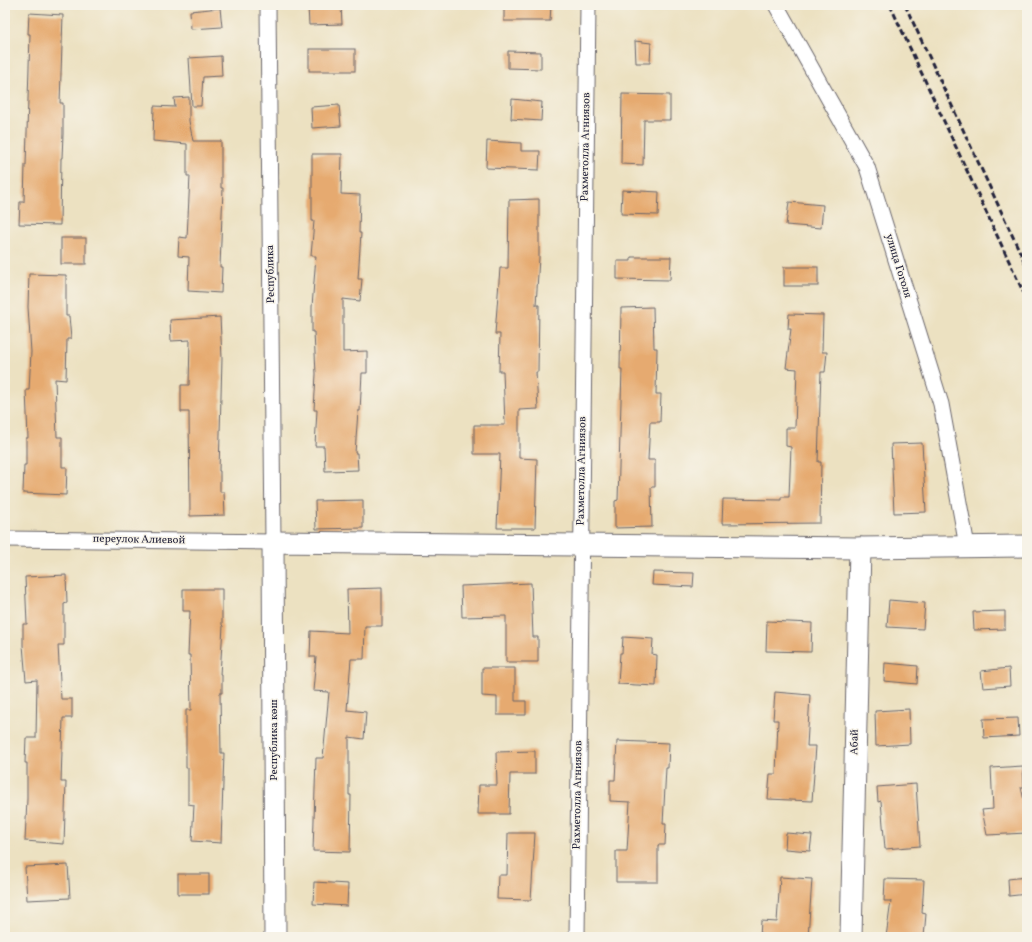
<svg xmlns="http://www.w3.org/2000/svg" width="1032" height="942" viewBox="0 0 1032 942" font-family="Vollkorn,serif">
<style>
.building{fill:#e6aa70}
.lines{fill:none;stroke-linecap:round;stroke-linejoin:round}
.street-casing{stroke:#69656a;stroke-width:17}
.secondary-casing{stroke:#69656a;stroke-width:23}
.street{stroke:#fff;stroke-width:15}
.secondary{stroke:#fff;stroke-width:21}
.rail{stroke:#22223b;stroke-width:3;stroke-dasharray:6 3;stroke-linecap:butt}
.labels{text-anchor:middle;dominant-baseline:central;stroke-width:3;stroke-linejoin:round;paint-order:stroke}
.street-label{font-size:11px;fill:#22223b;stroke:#f7f3e8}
</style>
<rect width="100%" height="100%" fill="#f7f3e8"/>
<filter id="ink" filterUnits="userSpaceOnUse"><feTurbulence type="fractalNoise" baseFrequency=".025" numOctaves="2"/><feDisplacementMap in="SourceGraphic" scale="8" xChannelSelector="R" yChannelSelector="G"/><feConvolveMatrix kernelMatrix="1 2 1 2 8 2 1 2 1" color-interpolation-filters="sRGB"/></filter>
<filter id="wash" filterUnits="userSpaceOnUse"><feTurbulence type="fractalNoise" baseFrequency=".012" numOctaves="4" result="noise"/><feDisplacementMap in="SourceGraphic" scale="16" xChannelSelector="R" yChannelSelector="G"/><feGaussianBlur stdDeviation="0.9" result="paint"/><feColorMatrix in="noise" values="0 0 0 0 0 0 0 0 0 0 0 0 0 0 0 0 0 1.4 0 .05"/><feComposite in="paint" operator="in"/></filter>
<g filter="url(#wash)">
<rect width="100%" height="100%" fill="#ece1c1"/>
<g id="blocks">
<g class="building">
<path d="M 341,5 L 342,24 L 309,25 L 308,6 Z"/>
<path d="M 504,5 L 551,5 L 550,21 L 504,21 Z"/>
<path d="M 220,8 L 222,27 L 191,29 L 190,11 Z"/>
<path d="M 29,13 L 63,15 L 60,103 L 63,103 L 63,134 L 62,158 L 61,158 L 60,225 L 19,224 L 20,202 L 24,202 L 25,165 L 26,165 L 30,34 L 28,34 Z"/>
<path d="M 635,41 L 651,43 L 650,63 L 636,63 Z"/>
<rect x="309" y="49" width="46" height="22"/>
<path d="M 508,51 L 541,52 L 541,69 L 508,68 Z"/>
<path d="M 221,56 L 222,76 L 203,77 L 201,106 L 192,106 L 189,58 Z"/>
<path d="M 622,94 L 670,95 L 670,120 L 644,120 L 643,165 L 621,164 Z"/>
<path d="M 189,97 L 189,121 L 193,141 L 221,141 L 221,188 L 223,188 L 220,267 L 222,267 L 221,293 L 188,291 L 189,257 L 178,256 L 179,237 L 187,238 L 190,176 L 187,176 L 187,144 L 153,141 L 154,106 L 175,107 L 174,98 Z"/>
<path d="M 512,99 L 542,102 L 541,121 L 511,119 Z"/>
<path d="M 339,105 L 341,126 L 312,128 L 311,107 Z"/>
<path d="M 487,141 L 521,143 L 521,151 L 540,151 L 539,170 L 486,168 Z"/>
<path d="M 312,154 L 342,154 L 341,194 L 360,195 L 359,233 L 361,233 L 358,279 L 362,279 L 360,301 L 343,299 L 343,352 L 367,351 L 367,373 L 362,373 L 360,411 L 358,411 L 355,453 L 357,453 L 358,470 L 325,471 L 324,446 L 315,446 L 317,410 L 314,410 L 316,374 L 314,332 L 312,332 L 312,307 L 316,256 L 311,256 L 314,221 L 312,221 Z"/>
<path d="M 622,190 L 659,192 L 658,215 L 621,214 Z"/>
<path d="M 539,199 L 539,258 L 536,305 L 539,305 L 538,372 L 536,372 L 538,409 L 519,410 L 519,458 L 537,459 L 535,528 L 497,528 L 500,454 L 474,454 L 474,425 L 505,425 L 503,371 L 499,371 L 500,334 L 495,334 L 500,268 L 508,268 L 509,200 Z"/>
<path d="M 789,202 L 823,205 L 821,228 L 786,225 Z"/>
<rect x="61" y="238" width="25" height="26"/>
<path d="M 631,257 L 671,257 L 670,280 L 617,279 L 617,261 L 631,261 Z"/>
<rect x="784" y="267" width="34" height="19"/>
<path d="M 29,274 L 66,275 L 66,316 L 69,316 L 71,339 L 67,339 L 66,380 L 55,379 L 57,437 L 62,437 L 62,467 L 67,467 L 66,495 L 23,493 L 24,465 L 26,465 L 26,438 L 28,438 L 26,390 L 29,390 L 31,352 L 28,307 Z"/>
<path d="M 653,307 L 654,348 L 657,348 L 656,394 L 661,394 L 660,422 L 650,422 L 648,460 L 655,460 L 655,487 L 651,487 L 652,527 L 615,528 L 615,501 L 618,500 L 622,369 L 620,369 L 621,308 Z"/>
<path d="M 789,314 L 823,315 L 822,352 L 827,352 L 825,372 L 821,372 L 818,462 L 821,462 L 820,523 L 722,524 L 723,499 L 781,500 L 781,497 L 789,497 L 791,447 L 786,446 L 786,428 L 795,428 L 797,369 L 786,368 L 791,329 L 788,329 Z"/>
<path d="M 220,317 L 222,358 L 219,471 L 220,471 L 220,492 L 224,492 L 225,515 L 190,516 L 189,412 L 181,412 L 181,385 L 189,385 L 190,340 L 171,341 L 170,320 Z"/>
<path d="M 922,443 L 926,512 L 894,513 L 891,444 Z"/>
<path d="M 363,500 L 363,528 L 316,529 L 315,501 Z"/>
<path d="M 653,572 L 694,573 L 693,587 L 652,585 Z"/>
<path d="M 66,575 L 67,603 L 64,604 L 64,645 L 58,645 L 61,699 L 72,699 L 72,718 L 63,718 L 61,782 L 66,782 L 64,844 L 25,841 L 27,799 L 27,763 L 25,763 L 26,738 L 36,738 L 37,680 L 26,681 L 23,645 L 23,624 L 27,624 L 25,577 Z"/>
<path d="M 531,583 L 533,637 L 538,637 L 538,662 L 506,662 L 506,616 L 462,617 L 461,586 Z"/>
<path d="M 382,588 L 382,626 L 365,626 L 364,659 L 351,659 L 347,710 L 366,712 L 364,739 L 349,737 L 349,795 L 351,795 L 350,852 L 313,851 L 316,758 L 323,758 L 329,692 L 313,691 L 316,657 L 310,657 L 311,631 L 348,633 L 347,589 Z"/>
<path d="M 183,589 L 222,589 L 222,625 L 223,626 L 220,675 L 222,675 L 222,693 L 220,693 L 221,753 L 224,753 L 221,843 L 192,841 L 194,805 L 188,804 L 188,768 L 186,768 L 186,710 L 191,710 L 190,655 L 188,655 L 190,611 L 183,611 Z"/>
<path d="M 889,600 L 925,603 L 923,629 L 887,627 Z"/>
<path d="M 1005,611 L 1005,629 L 974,630 L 973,612 Z"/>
<path d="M 767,621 L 812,623 L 811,652 L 766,651 Z"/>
<path d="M 623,637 L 653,639 L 652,654 L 657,655 L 656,686 L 618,684 L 620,653 L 622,653 Z"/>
<path d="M 885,663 L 918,666 L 917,684 L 884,681 Z"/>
<path d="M 482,668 L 515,668 L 515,701 L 526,701 L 526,715 L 497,715 L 497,697 L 482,696 Z"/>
<path d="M 1009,668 L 1010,686 L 983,688 L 981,671 Z"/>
<path d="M 775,692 L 810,695 L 807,746 L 816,746 L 812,801 L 768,799 L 770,774 L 776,774 L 778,720 L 773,720 Z"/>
<path d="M 909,709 L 910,744 L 876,746 L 875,711 Z"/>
<path d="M 1018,718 L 1019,736 L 984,738 L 983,719 Z"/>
<path d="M 617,741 L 669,743 L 668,768 L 666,768 L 663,824 L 666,824 L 665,845 L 658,845 L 658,882 L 616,882 L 616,851 L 627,851 L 630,802 L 610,801 L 610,780 L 615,780 Z"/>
<path d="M 535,751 L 535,774 L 510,774 L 509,814 L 478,814 L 479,785 L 497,785 L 496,752 Z"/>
<path d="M 1023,766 L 1024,787 L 1021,787 L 1027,814 L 1027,833 L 987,835 L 982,810 L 993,809 L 991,768 Z"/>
<path d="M 916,784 L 920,846 L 885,849 L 881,801 L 878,802 L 877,787 Z"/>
<path d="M 508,833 L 535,833 L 531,900 L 497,899 L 498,875 L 507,875 Z"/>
<path d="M 786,833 L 812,835 L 810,851 L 785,849 Z"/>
<path d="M 68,865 L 70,898 L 27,900 L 25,867 Z"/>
<rect x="178" y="874" width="31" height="20"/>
<path d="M 780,877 L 812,879 L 808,937 L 760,937 L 761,921 L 777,922 Z"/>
<path d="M 1027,877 L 1027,894 L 1009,896 L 1008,879 Z"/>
<path d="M 885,879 L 924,880 L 922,913 L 926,914 L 924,937 L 886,937 L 891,901 L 884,901 Z"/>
<path d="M 314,882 L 348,884 L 347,906 L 313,904 Z"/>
</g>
</g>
</g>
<g filter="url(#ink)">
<use href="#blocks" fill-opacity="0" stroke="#69656a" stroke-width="1"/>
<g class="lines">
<g class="street-casing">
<g id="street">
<path d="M 776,5 L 867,167 L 941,404 L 967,546"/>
<path d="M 5,539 L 273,542 L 268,5"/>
<path d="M 577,937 L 588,5"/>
</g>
</g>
<g class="secondary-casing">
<g id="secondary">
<path d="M 275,937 L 273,542 L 860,548 L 1027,546"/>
<path d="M 851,937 L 860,548"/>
</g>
</g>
<use href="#street" class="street"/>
<use href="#secondary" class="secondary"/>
<g class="rail">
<path d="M 890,5 L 1027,300"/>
<path d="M 905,5 L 1027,267"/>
</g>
</g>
</g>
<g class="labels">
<g class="street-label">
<text transform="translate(586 147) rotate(-89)">Рахметолла Агниязов</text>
<text transform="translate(898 266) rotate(73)">улица Гоголя</text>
<text transform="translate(271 274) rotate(-91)">Республика</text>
<text transform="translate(582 471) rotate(-89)">Рахметолла Агниязов</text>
<text transform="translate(139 540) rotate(1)">переулок Алиевой</text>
<text transform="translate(274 740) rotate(-90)">Республика көш</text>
<text transform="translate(855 742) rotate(-89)">Абай</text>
<text transform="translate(578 795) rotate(-89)">Рахметолла Агниязов</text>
</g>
</g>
<rect width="1032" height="942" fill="none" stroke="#f7f3e8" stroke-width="20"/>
</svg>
